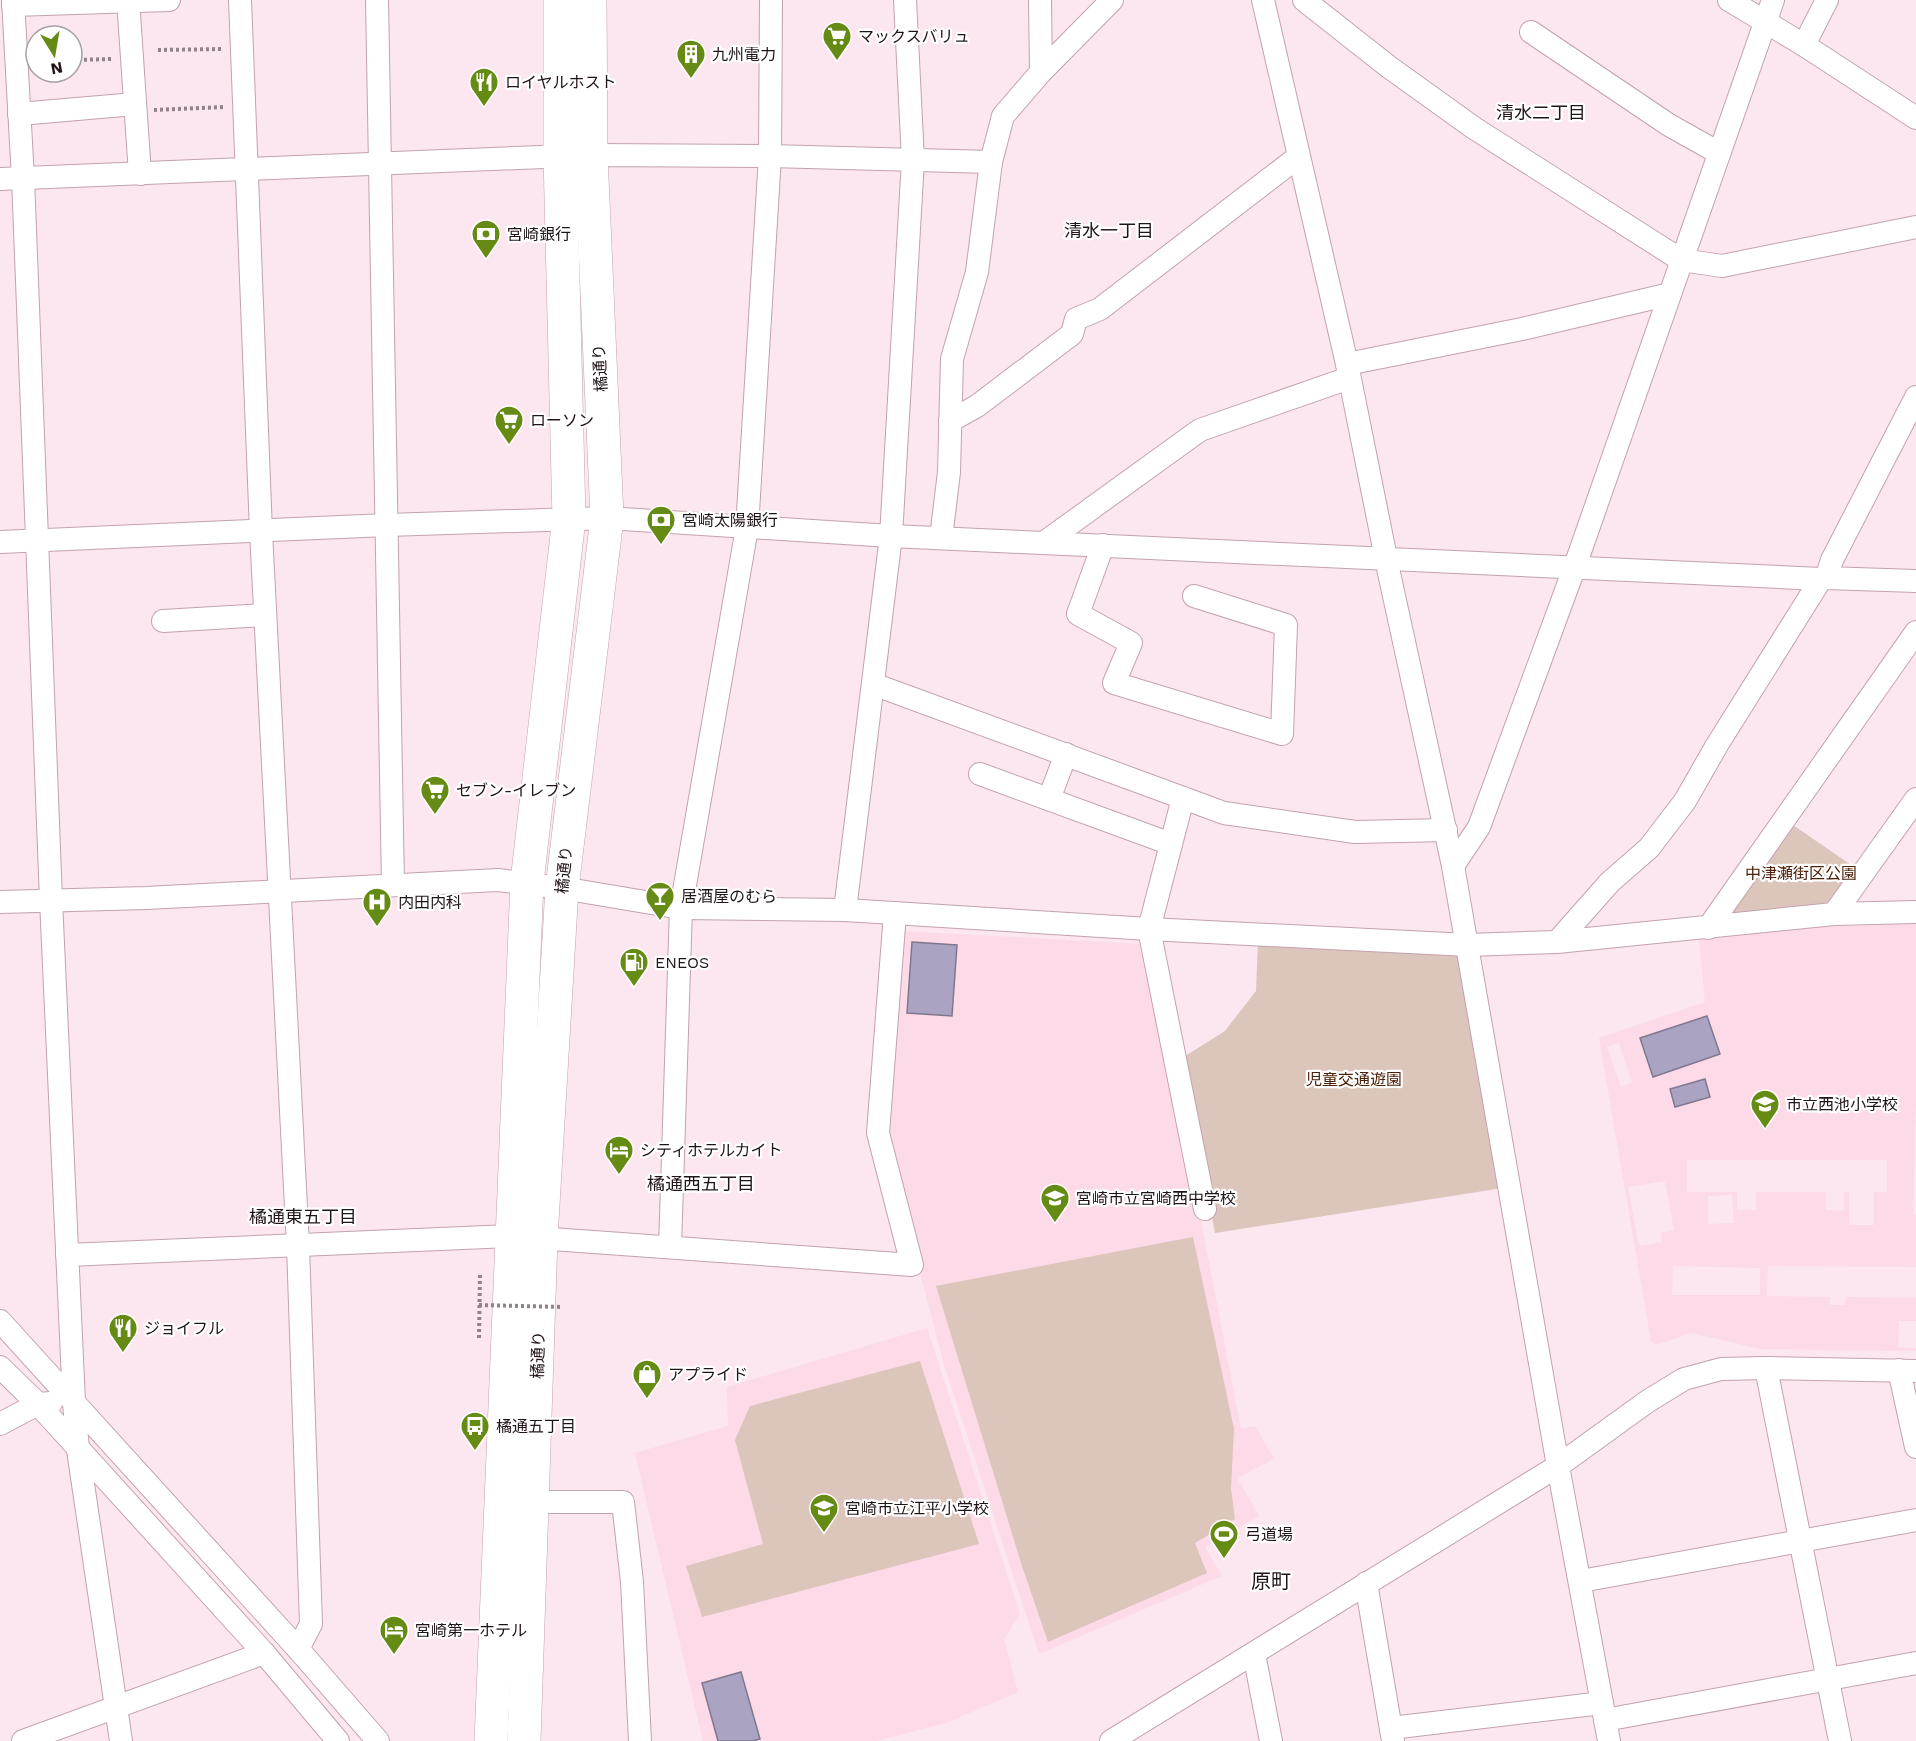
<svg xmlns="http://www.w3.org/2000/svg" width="1916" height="1741" viewBox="0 0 1916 1741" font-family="'Work Sans','Noto Sans JP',sans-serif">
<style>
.built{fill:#fcdae8;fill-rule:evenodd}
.green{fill:#dcc5bb}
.water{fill:#aaa3c1;stroke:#81788f;stroke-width:1.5}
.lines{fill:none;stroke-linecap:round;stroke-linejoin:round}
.minor-casing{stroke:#c3a2b0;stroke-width:24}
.highway-casing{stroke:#c3a2b0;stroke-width:34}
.path{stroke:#928188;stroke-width:4;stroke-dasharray:3 3;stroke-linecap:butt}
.minor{stroke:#fff;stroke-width:22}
.highway{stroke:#fff;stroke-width:33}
.path-bridge{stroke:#928188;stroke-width:4;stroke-dasharray:3 3;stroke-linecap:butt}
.labels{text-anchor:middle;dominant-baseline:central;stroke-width:4.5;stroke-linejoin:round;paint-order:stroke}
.poi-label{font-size:16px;fill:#201419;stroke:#fff;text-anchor:start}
.street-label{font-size:16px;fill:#201419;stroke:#fff}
.park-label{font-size:16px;fill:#4c2009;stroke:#fff}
.neighbourhood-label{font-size:18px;fill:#201419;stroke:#fff}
.quarter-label{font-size:20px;fill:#201419;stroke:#fff}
</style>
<rect width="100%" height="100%" fill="#fce6ef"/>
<g class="built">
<path d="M 1916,924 L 1916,1100 L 1913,1214 L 1916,1214 L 1916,1267 L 1768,1266 L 1767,1296 L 1830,1297 L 1830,1305 L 1845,1305 L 1846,1297 L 1916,1298 L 1916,1321 L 1899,1321 L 1898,1347 L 1916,1348 L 1916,1351 L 1760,1349 L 1692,1333 L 1656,1345 L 1651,1341 L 1599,1038 L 1705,1002 L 1699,939 L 1819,927 ZM 1619,1043 L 1632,1082 L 1621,1087 L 1607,1047 ZM 1687,1160 L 1887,1160 L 1887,1192 L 1874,1192 L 1874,1225 L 1849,1225 L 1849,1192 L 1844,1192 L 1844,1211 L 1826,1210 L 1826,1192 L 1756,1192 L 1756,1210 L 1737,1210 L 1737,1192 L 1687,1192 ZM 1665,1181 L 1674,1230 L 1661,1233 L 1662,1242 L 1639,1246 L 1628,1187 ZM 1732,1195 L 1734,1223 L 1708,1224 L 1708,1196 ZM 1673,1266 L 1760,1268 L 1760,1295 L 1672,1295 Z"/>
<path d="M 900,931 L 1142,944 L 1149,951 L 1241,1429 L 1255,1426 L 1274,1459 L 1237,1478 L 1259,1516 L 1205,1547 L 1222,1576 L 1039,1654 L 944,1365 L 884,1134 Z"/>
<path d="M 927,1328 L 1020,1614 L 1004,1639 L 1018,1692 L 946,1723 L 876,1741 L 703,1741 L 635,1453 L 728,1426 L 727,1387 Z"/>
</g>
<g class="green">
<path d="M 1793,825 L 1854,867 L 1825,906 L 1732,916 L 1730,911 Z"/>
<path d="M 1258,943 L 1470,953 L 1509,1187 L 1215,1233 L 1182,1058 L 1225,1031 L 1256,991 Z"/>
<path d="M 1193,1237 L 1234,1429 L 1231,1488 L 1235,1519 L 1195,1543 L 1207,1573 L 1048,1642 L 1022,1566 L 936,1286 Z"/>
<path d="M 920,1361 L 979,1544 L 702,1617 L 686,1566 L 763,1544 L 735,1440 L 750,1406 Z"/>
</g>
<g class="water">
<path d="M 912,942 L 957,945 L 952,1016 L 907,1013 Z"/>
<path d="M 1707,1016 L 1720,1054 L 1653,1077 L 1640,1038 Z"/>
<path d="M 1705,1079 L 1710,1097 L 1675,1107 L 1670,1089 Z"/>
<path d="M 741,1672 L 760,1739 L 753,1741 L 718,1741 L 702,1683 Z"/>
</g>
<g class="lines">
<g class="minor-casing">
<g id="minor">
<path d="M 13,0 L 23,178 L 51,900 L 74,1402 L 78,1450 L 121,1741"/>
<path d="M 128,0 L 140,174"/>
<path d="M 240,0 L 261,532 L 298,1246 L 311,1624 L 298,1649"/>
<path d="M 377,0 L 393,885"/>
<path d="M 1040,0 L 1041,72"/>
<path d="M 1263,0 L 1347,364 L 1389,573 L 1453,866 L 1558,1466 L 1609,1741"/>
<path d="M 1304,0 L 1389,67 L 1474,128 L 1681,260 L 1722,266 L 1916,227"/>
<path d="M 1729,0 L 1804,45 L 1916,118"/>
<path d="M 13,5 L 169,0"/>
<path d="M 1531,32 L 1669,125 L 1719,153"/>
<path d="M 1804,45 L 1827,0"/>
<path d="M 19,114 L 135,104"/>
<path d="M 0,179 L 591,155 L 770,156 L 991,162"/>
<path d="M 1347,364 L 1522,329 L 1670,294"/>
<path d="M 950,421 L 977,406 L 1072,334 L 1076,319 L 1100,309 L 1298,157"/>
<path d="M 941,538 L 949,472 L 952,359 L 977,272 L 991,162 L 1003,116 L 1041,72 L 1112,0"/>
<path d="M 0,542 L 387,525 L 607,518 L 891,536 L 1821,579 L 1826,578 L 1916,581"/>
<path d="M 1045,542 L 1200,430 L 1349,378"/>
<path d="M 1103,545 L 1078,614 L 1131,643 L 1114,683 L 1282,734 L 1286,625 L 1194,596"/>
<path d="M 1826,578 L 1832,560 L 1916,397"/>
<path d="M 163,621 L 265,615"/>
<path d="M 873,684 L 1224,813 L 1355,832 L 1446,830"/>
<path d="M 980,774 L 1171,844"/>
<path d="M 1183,798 L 1149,929 L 1205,1209"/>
<path d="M 1049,799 L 1066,754"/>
<path d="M 1453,866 L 1479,827 L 1575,566 L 1773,0"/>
<path d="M 0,902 L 146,898 L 498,880 L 562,888 L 681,908 L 845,910 L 1149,929 L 1468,945 L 1557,942 L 1834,914 L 1916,912"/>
<path d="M 845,910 L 891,536 L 913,160 L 905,0"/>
<path d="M 1834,914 L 1916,799"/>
<path d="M 1708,928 L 1916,632"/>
<path d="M 1557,942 L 1610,882 L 1649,848 L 1685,801 L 1717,745 L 1821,579"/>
<path d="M 670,1247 L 681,908 L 747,528 L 770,156 L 771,0"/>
<path d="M 67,1255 L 510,1236 L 912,1265 L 878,1133 L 895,913"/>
<path d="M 0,1321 L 298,1649 L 378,1741"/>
<path d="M 0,1367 L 38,1404 L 264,1653 L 338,1741"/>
<path d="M 1766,1368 L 1840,1741"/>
<path d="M 1899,1370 L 1916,1447"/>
<path d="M 0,1424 L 38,1404 L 51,1403"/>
<path d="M 533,1502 L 623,1502 L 632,1582 L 640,1741"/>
<path d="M 1581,1581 L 1916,1520"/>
<path d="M 1366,1583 L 1393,1741"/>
<path d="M 1254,1654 L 1271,1741"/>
<path d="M 1605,1720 L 1916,1663"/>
<path d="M 1391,1728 L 1602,1703"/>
<path d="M 23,1741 L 264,1653"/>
<path d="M 1111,1741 L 1558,1466 L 1648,1401 L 1684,1379 L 1721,1369 L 1766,1368 L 1916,1371"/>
</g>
</g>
<g class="highway-casing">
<g id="highway">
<path d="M 491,1741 L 527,882 L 569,518 L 560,156 L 560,0"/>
<path d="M 524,1741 L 541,1238 L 562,888 L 607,518 L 591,155 L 590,0"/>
</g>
</g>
<g class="path">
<path d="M 158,50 L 222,49"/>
<path d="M 72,60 L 113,59"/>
<path d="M 154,110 L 225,107"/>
<path d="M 479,1338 L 480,1274"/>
</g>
<use href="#minor" class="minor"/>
<use href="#highway" class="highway"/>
<path class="path-bridge" d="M 479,1305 L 563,1307"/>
</g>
<defs>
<g id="supermarket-pin" transform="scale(1.5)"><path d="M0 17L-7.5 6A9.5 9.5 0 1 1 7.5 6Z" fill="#658b15" stroke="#fff"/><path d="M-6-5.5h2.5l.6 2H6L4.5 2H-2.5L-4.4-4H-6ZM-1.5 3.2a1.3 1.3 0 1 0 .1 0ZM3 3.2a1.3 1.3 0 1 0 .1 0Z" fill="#fff"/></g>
<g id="building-pin" transform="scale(1.5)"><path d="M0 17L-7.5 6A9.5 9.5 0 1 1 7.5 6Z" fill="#658b15" stroke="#fff"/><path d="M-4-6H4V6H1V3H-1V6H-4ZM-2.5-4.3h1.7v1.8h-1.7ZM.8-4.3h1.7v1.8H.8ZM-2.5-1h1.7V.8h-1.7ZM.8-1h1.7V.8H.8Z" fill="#fff"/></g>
<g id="restaurant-pin" transform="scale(1.5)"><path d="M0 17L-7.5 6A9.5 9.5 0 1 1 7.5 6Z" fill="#658b15" stroke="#fff"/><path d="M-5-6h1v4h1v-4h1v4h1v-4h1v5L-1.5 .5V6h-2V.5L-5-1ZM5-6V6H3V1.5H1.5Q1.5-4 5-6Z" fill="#fff"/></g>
<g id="bank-pin" transform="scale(1.5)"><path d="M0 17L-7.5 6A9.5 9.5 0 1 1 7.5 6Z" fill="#658b15" stroke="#fff"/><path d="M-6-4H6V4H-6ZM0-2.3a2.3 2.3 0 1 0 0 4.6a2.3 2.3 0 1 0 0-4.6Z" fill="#fff"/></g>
<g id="bar-pin" transform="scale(1.5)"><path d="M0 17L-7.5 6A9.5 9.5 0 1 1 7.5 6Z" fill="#658b15" stroke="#fff"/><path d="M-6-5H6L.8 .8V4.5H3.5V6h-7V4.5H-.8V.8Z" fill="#fff"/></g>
<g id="hospital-pin" transform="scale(1.5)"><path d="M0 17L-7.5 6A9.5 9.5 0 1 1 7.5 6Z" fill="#658b15" stroke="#fff"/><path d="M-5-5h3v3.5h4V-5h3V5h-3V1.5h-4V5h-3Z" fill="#fff"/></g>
<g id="fuel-pin" transform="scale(1.5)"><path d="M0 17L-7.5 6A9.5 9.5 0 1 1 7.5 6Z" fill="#658b15" stroke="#fff"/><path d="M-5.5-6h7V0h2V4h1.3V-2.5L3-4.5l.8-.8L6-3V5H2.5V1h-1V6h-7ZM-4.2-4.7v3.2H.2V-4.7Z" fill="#fff"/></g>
<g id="school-pin" transform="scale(1.5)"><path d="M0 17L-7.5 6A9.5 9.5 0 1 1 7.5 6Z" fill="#658b15" stroke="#fff"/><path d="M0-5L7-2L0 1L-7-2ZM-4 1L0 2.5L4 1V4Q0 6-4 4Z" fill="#fff"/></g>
<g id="hotel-pin" transform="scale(1.5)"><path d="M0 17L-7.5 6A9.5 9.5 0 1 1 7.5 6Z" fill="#658b15" stroke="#fff"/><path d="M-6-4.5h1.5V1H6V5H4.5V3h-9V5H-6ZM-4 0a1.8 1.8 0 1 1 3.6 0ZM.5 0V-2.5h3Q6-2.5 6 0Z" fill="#fff"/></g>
<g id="shop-pin" transform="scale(1.5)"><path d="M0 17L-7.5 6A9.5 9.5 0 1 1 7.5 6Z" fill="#658b15" stroke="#fff"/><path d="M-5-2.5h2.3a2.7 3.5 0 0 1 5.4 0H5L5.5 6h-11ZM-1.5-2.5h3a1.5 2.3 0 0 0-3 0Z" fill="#fff"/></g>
<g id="bus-pin" transform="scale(1.5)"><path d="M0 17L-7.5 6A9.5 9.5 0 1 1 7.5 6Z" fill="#658b15" stroke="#fff"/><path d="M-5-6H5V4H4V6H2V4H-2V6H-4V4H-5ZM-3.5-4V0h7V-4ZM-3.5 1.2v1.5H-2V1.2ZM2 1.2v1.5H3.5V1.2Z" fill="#fff"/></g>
<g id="stadium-pin" transform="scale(1.5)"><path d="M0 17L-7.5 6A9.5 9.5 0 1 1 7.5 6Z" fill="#658b15" stroke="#fff"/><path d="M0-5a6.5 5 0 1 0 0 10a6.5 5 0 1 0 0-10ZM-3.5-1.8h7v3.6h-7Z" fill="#fff"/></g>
</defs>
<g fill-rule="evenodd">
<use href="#supermarket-pin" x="837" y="36"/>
<use href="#building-pin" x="691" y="54"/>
<use href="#restaurant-pin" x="484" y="82"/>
<use href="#bank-pin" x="486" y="234"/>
<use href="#supermarket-pin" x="509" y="420"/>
<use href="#bank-pin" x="661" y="520"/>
<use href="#supermarket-pin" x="435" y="790"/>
<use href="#bar-pin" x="660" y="896"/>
<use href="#hospital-pin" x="377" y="902"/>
<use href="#fuel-pin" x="634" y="962"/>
<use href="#school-pin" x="1765" y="1104"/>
<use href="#hotel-pin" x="619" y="1150"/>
<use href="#school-pin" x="1055" y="1198"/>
<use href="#restaurant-pin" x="123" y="1328"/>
<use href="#shop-pin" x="647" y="1374"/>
<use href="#bus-pin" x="475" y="1426"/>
<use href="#school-pin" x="824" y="1508"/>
<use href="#stadium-pin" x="1224" y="1534"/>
<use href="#hotel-pin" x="394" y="1630"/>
</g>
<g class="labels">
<g class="poi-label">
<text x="858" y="36">マックスバリュ</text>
<text x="712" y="54">九州電力</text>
<text x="505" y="82">ロイヤルホスト</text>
<text x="507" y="234">宮崎銀行</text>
<text x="530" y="420">ローソン</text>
<text x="682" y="520">宮崎太陽銀行</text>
<text x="456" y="790">セブン-イレブン</text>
<text x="681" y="896">居酒屋のむら</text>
<text x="398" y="902">内田内科</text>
<text x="655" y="962">ENEOS</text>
<text x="1786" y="1104">市立西池小学校</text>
<text x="640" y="1150">シティホテルカイト</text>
<text x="1076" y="1198">宮崎市立宮崎西中学校</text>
<text x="144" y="1328">ジョイフル</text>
<text x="668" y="1374">アプライド</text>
<text x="496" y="1426">橘通五丁目</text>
<text x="845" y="1508">宮崎市立江平小学校</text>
<text x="1245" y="1534">弓道場</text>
<text x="415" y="1630">宮崎第一ホテル</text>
</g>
<g class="street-label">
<text transform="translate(600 368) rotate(-93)">橘通り</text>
<text transform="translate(564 870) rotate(-84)">橘通り</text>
<text transform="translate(538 1355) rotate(-88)">橘通り</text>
</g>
<g class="park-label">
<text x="1801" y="873">中津瀬街区公園</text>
<text x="1354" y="1079">児童交通遊園</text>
</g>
<g class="neighbourhood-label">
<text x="1541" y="112">清水二丁目</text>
<text x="1109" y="230">清水一丁目</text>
<text x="701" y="1183">橘通西五丁目</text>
<text x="303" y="1216">橘通東五丁目</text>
</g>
<g class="quarter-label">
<text x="1271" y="1581">原町</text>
</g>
</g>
<g transform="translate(54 54) rotate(169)"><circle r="28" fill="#ffffff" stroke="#a6a1a3" stroke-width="1.5"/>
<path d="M0-4.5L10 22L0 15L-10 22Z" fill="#658b15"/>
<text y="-9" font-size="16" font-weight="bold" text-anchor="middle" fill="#201419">N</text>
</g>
</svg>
